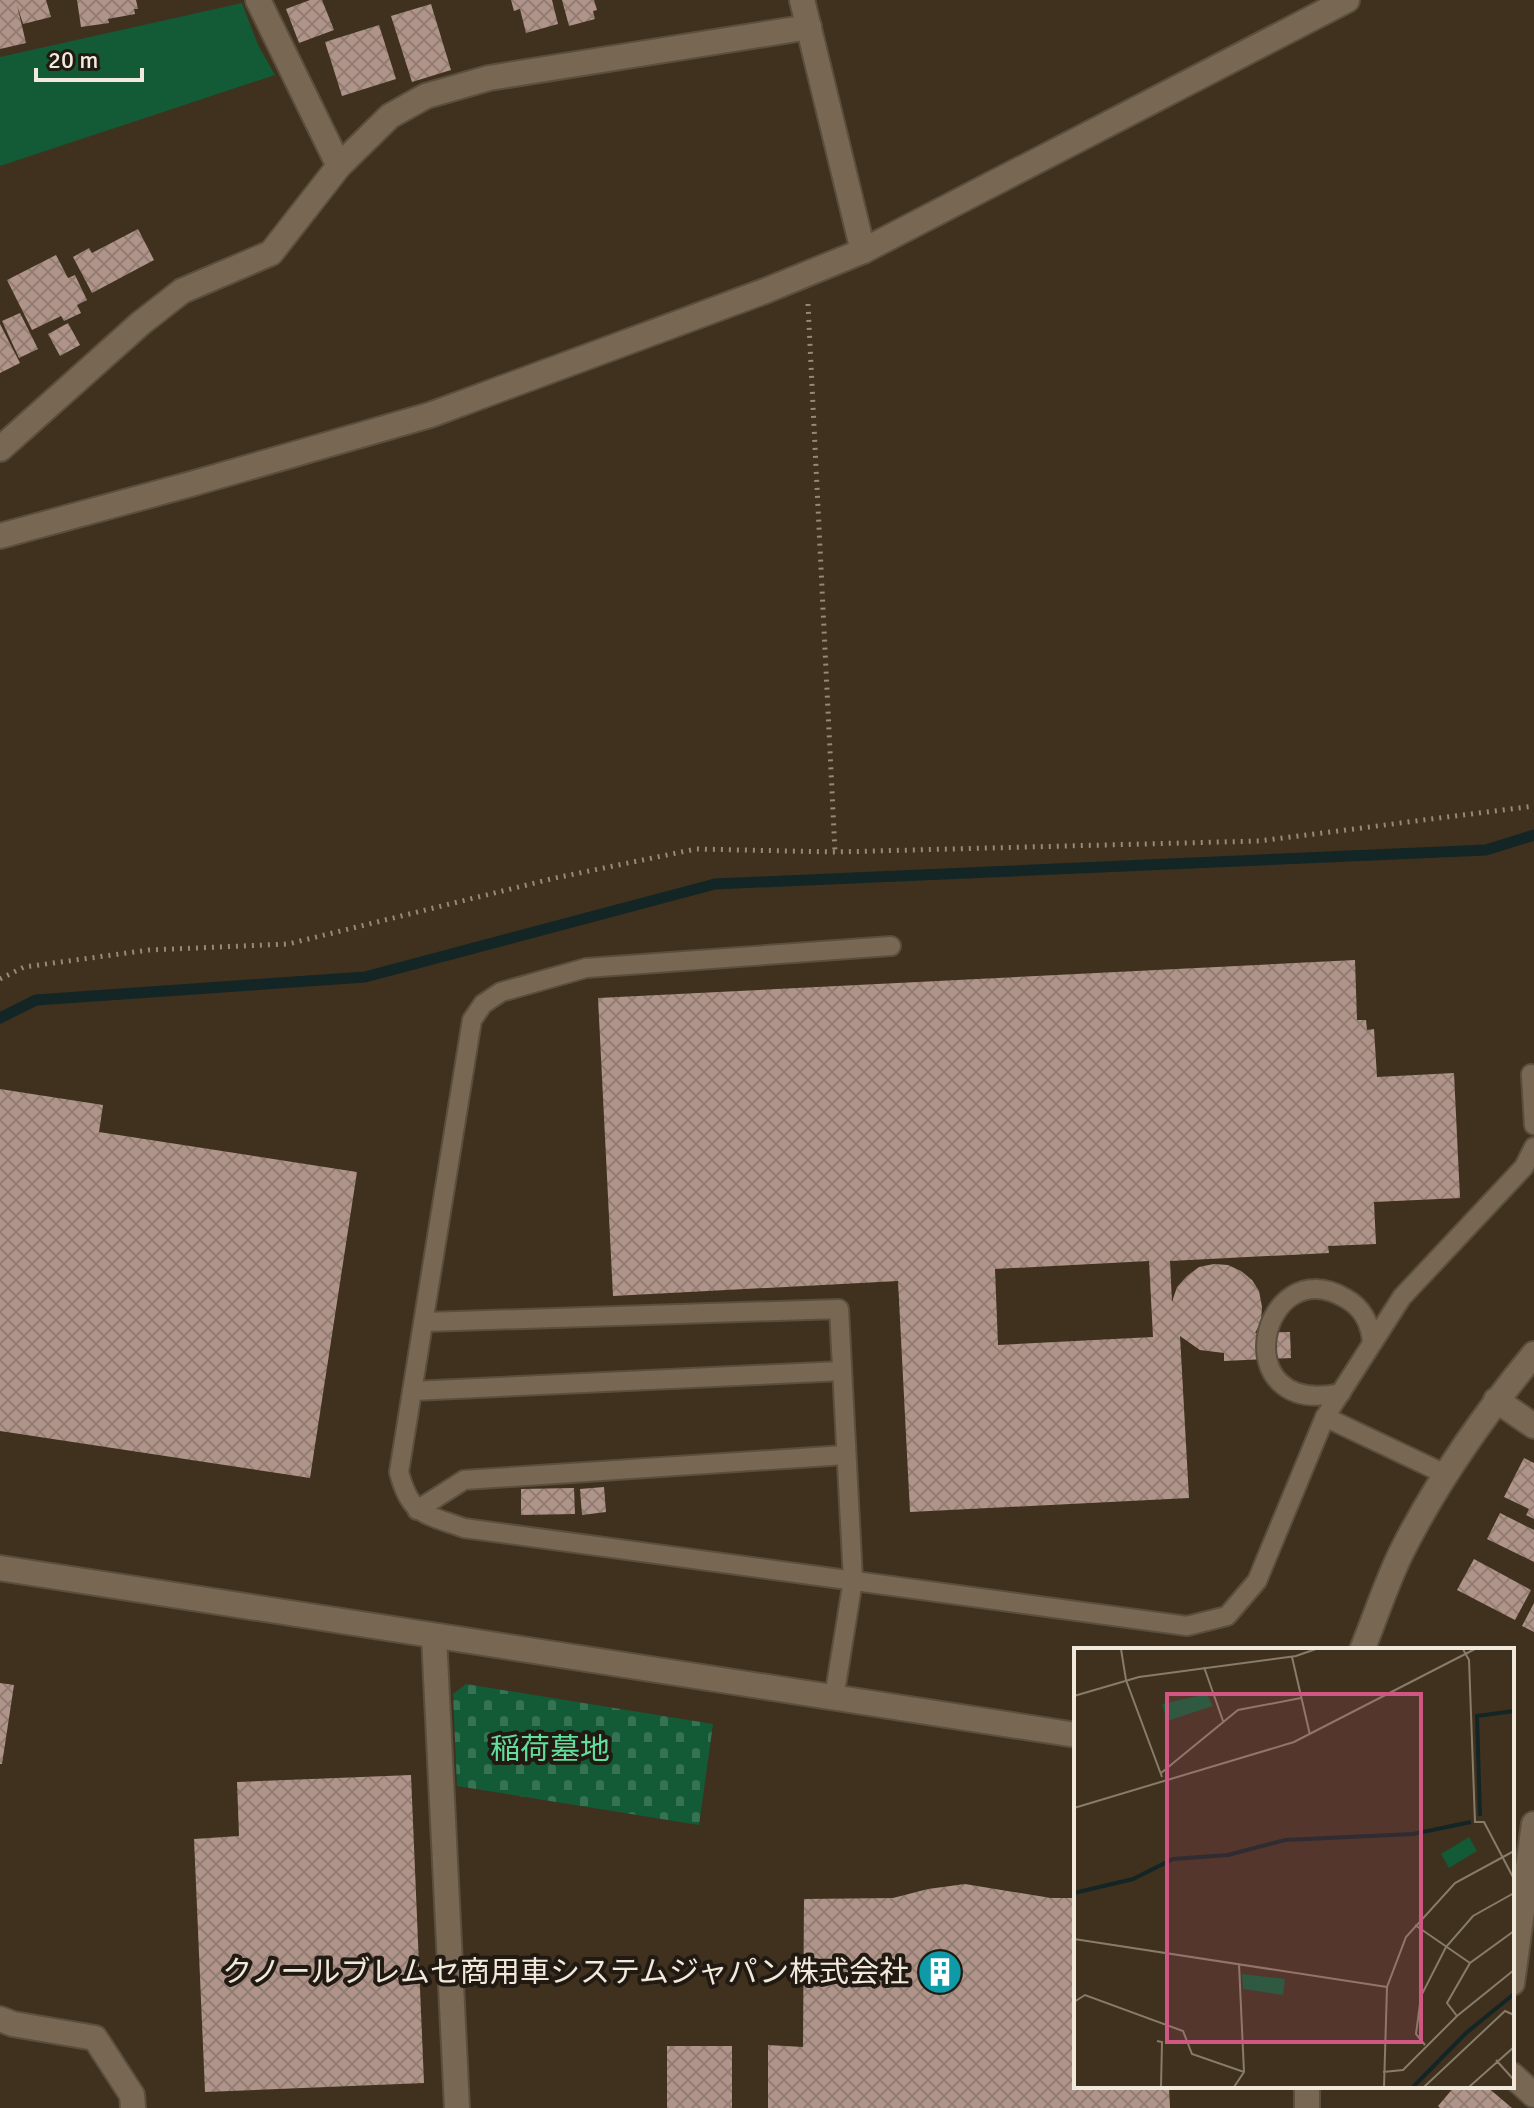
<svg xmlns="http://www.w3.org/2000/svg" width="1534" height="2108" viewBox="0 0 1534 2108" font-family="Signika,'Noto Sans JP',sans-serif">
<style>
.cemetery{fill:url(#cemetery-stones)}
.park{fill:#135a37}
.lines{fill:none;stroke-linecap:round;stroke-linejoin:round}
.stream{stroke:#142525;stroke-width:11}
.building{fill:url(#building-cross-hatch);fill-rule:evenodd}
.service-casing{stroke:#5a4f3e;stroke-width:22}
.minor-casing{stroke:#5a4f3e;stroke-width:28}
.tertiary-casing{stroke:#5a4f3e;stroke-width:28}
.path{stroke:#95897a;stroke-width:5;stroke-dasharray:2 6;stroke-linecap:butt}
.service{stroke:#786853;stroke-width:18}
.minor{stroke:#786853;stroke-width:24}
.tertiary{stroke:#786853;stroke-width:24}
.labels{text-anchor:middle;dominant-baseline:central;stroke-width:8;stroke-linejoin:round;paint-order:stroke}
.park-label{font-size:30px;fill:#63dd9b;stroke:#211a12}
.poi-label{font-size:30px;fill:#f2e9dd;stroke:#211a12;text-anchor:end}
.inset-river{fill:none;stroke:#142525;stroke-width:4}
.inset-road{fill:none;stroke:#877b6a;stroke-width:2}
.view{fill:#d05782;fill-opacity:0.15;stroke:#d05782;stroke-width:4}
.inset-edge{fill:none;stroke:#f2e9dd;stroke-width:4}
</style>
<defs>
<pattern id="cemetery-stones" width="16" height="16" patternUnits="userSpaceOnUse" patternTransform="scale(2)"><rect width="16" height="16" fill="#135a37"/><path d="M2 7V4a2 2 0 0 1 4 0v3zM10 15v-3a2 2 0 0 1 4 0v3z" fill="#367254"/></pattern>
<pattern id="building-cross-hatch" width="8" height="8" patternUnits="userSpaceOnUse" patternTransform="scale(2)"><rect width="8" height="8" fill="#b09489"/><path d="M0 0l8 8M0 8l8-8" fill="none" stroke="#917d74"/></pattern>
</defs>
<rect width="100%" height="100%" fill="#3f311e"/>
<path class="cemetery" d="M 466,1684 L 713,1724 L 699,1825 L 457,1786 L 453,1694 Z"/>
<path class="park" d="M 242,3 L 258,45 L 275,75 L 0,166 L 0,57 Z"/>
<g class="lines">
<path class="stream" d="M 0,1018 L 36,1000 L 365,977 L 715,884 L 1486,850 L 1534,835"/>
</g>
<g class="building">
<path d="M 0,0 L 46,0 L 51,17 L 23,24 L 17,5 L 26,43 L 0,49 Z"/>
<path d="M 77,0 L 136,0 L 138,9 L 134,9 L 135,14 L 108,19 L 109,23 L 81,27 Z"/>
<path d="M 310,0 L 322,0 L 334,30 L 299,43 L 286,9 Z"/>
<path d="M 511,0 L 552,0 L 558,24 L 526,33 L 520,9 L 514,11 Z"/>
<path d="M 562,0 L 594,0 L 597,10 L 593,11 L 595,19 L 569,26 Z"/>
<path d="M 431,4 L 451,70 L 412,82 L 391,16 Z"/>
<path d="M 379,25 L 396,79 L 342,96 L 325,42 Z"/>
<path d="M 138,229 L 154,260 L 92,293 L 73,257 L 89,248 L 92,253 Z"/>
<path d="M 56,255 L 68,278 L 75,275 L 87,300 L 77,305 L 81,313 L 64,321 L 61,316 L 32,330 L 7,280 Z"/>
<path d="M 20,313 L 38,349 L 19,358 L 2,321 Z"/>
<path d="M 68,323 L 80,345 L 60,356 L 48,334 Z"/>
<path d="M 0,324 L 20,363 L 0,373 Z"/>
<path d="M 1355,960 L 1357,1020 L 1366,1020 L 1367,1030 L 1374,1029 L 1377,1077 L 1454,1073 L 1460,1198 L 1374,1202 L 1376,1244 L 1328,1246 L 1329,1253 L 1170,1261 L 1172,1302 L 1177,1287 L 1187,1276 L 1199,1267 L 1214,1264 L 1228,1265 L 1241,1271 L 1252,1280 L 1259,1291 L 1262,1307 L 1261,1322 L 1255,1333 L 1290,1332 L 1291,1358 L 1224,1361 L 1224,1353 L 1200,1350 L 1180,1336 L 1189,1498 L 910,1512 L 898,1281 L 613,1296 L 598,998 ZM 1149,1261 L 1153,1337 L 998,1345 L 995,1269 Z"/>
<path d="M 0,1089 L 103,1105 L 99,1132 L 357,1172 L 310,1478 L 0,1431 Z"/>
<path d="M 1524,1458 L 1534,1463 L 1534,1519 L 1526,1515 L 1529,1509 L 1504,1497 Z"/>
<path d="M 604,1487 L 606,1512 L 582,1515 L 580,1489 Z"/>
<path d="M 574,1488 L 575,1514 L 521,1515 L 521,1489 Z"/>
<path d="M 1500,1513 L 1534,1530 L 1534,1562 L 1487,1539 Z"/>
<path d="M 1474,1559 L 1531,1590 L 1515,1620 L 1457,1590 Z"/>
<path d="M 1534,1603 L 1534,1632 L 1522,1626 Z"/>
<path d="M 0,1683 L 14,1685 L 2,1764 L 0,1764 Z"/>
<path d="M 411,1775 L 424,2083 L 205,2092 L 194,1839 L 239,1836 L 237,1782 Z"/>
<path d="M 965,1884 L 1051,1898 L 1076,1898 L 1076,2086 L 1169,2086 L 1170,2108 L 768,2108 L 768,2045 L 803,2047 L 804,1899 L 893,1898 L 928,1889 Z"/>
<rect x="667" y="2046" width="65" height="62"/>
<path d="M 1455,2086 L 1486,2086 L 1512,2108 L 1440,2108 L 1438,2106 Z"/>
</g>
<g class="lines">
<g class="service-casing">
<g id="service">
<path d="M 891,946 L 586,968 L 501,992 L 483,1004 L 472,1020 L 399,1472 C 410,1516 426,1514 464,1528 L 1187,1626 L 1227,1616 L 1257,1581 L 1325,1417 L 1402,1297 L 1524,1167 L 1534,1147"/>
<path d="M 1531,1074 L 1534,1125"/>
<path d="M 425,1322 L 839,1309 L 853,1580 L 834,1698"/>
<path d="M 412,1391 L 842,1371"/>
<path d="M 1341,1393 C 1222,1419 1261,1249 1345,1298 C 1362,1307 1371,1324 1372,1343"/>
<path d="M 1325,1417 L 1445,1474"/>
<path d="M 417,1510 L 464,1480 L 845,1455"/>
</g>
</g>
<g class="minor-casing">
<g id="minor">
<path d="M 258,0 L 339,166"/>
<path d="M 802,0 L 863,251"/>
<path d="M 0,449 L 141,323 L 182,291 L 271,253 L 339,166 L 390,116 L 426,96 L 489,78 L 809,27"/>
<path d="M 1496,1400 L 1534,1426"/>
<path d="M 434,1636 L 457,2108"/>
<path d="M 1512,1983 L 1534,1824"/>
<path d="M 0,2019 L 13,2024 L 95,2038 L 132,2095 L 133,2108"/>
<path d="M 1512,2075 L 1534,2095"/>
</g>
</g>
<g class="tertiary-casing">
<g id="tertiary">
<path d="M 0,536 L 191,484 L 430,415 L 765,291 L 863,251 L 1347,0"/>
<path d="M 0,1568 L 1076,1735"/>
<path d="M 1362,1650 C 1375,1618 1386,1584 1401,1553 C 1437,1481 1483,1416 1534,1354"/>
<path d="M 1307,2108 L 1307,2086"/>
</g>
</g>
<g class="path">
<path d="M 808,304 L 835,852"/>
<path d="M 0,979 L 24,967 L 149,950 L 288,944 L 555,878 L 696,849 L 835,852 L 1259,841 L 1534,806"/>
</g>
<use href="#service" class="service"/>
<use href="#minor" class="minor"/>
<use href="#tertiary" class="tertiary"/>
</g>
<defs>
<g id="building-disc" transform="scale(2.3)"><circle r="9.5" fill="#0f9aa8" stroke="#211a12"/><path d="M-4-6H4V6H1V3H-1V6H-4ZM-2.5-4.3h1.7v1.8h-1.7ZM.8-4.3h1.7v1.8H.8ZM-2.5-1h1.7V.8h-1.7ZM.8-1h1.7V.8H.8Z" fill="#fff"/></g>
</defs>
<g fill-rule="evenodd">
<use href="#building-disc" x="940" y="1972"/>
</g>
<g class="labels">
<g class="park-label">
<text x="550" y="1749">稲荷墓地</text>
</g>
<g class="poi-label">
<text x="909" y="1972">クノールブレムセ商用車システムジャパン株式会社</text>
</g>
</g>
<g transform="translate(1074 1648)">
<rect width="440" height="440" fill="#3f311e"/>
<path d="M 168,326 L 211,331 L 209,347 L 169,341 Z" fill="#135a37"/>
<path d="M 133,46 L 139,58 L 93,73 L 88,56 ZM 395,189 L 403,203 L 375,220 L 367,206 Z" fill="#135a37"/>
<path class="inset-river" d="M 406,168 L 403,68 L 440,63M 0,245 L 59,231 L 99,211 L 154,207 L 211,192 L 339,186 L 397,174M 339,439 L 392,385 L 440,346"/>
<path class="inset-road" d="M 47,1 L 52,32 L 88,129M 389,1 L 395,12 L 401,174 L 410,174 L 440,231M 218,9 L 236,87M 130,19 L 149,73M 0,48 L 65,29 L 222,8 L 242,1M 87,125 L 164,62 L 227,50M 0,160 L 220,94 L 401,1M 341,277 L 396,315M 0,291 L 313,339M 0,354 L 11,347 L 109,383 L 118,406 L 170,424M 383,368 L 373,355 L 396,315 L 440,283M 83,393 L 88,394 L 87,439M 351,397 L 342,386 L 347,348 L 372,299 L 399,268 L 440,245M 422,412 L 440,432M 309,424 L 329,422 L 383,368 L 440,322M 160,439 L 170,424 L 165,316M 310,439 L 313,339 L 332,289 L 381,235 L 440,203M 350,439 L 431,363 L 440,367M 395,439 L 440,399"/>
<path class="view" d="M 93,46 L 347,46 L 347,394 L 93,394 Z"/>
<rect width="440" height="440" class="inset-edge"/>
</g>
<path d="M36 68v12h106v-12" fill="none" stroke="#f2e9dd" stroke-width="4"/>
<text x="48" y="68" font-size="24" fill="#f2e9dd" stroke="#211a12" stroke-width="6" paint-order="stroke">20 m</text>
</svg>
